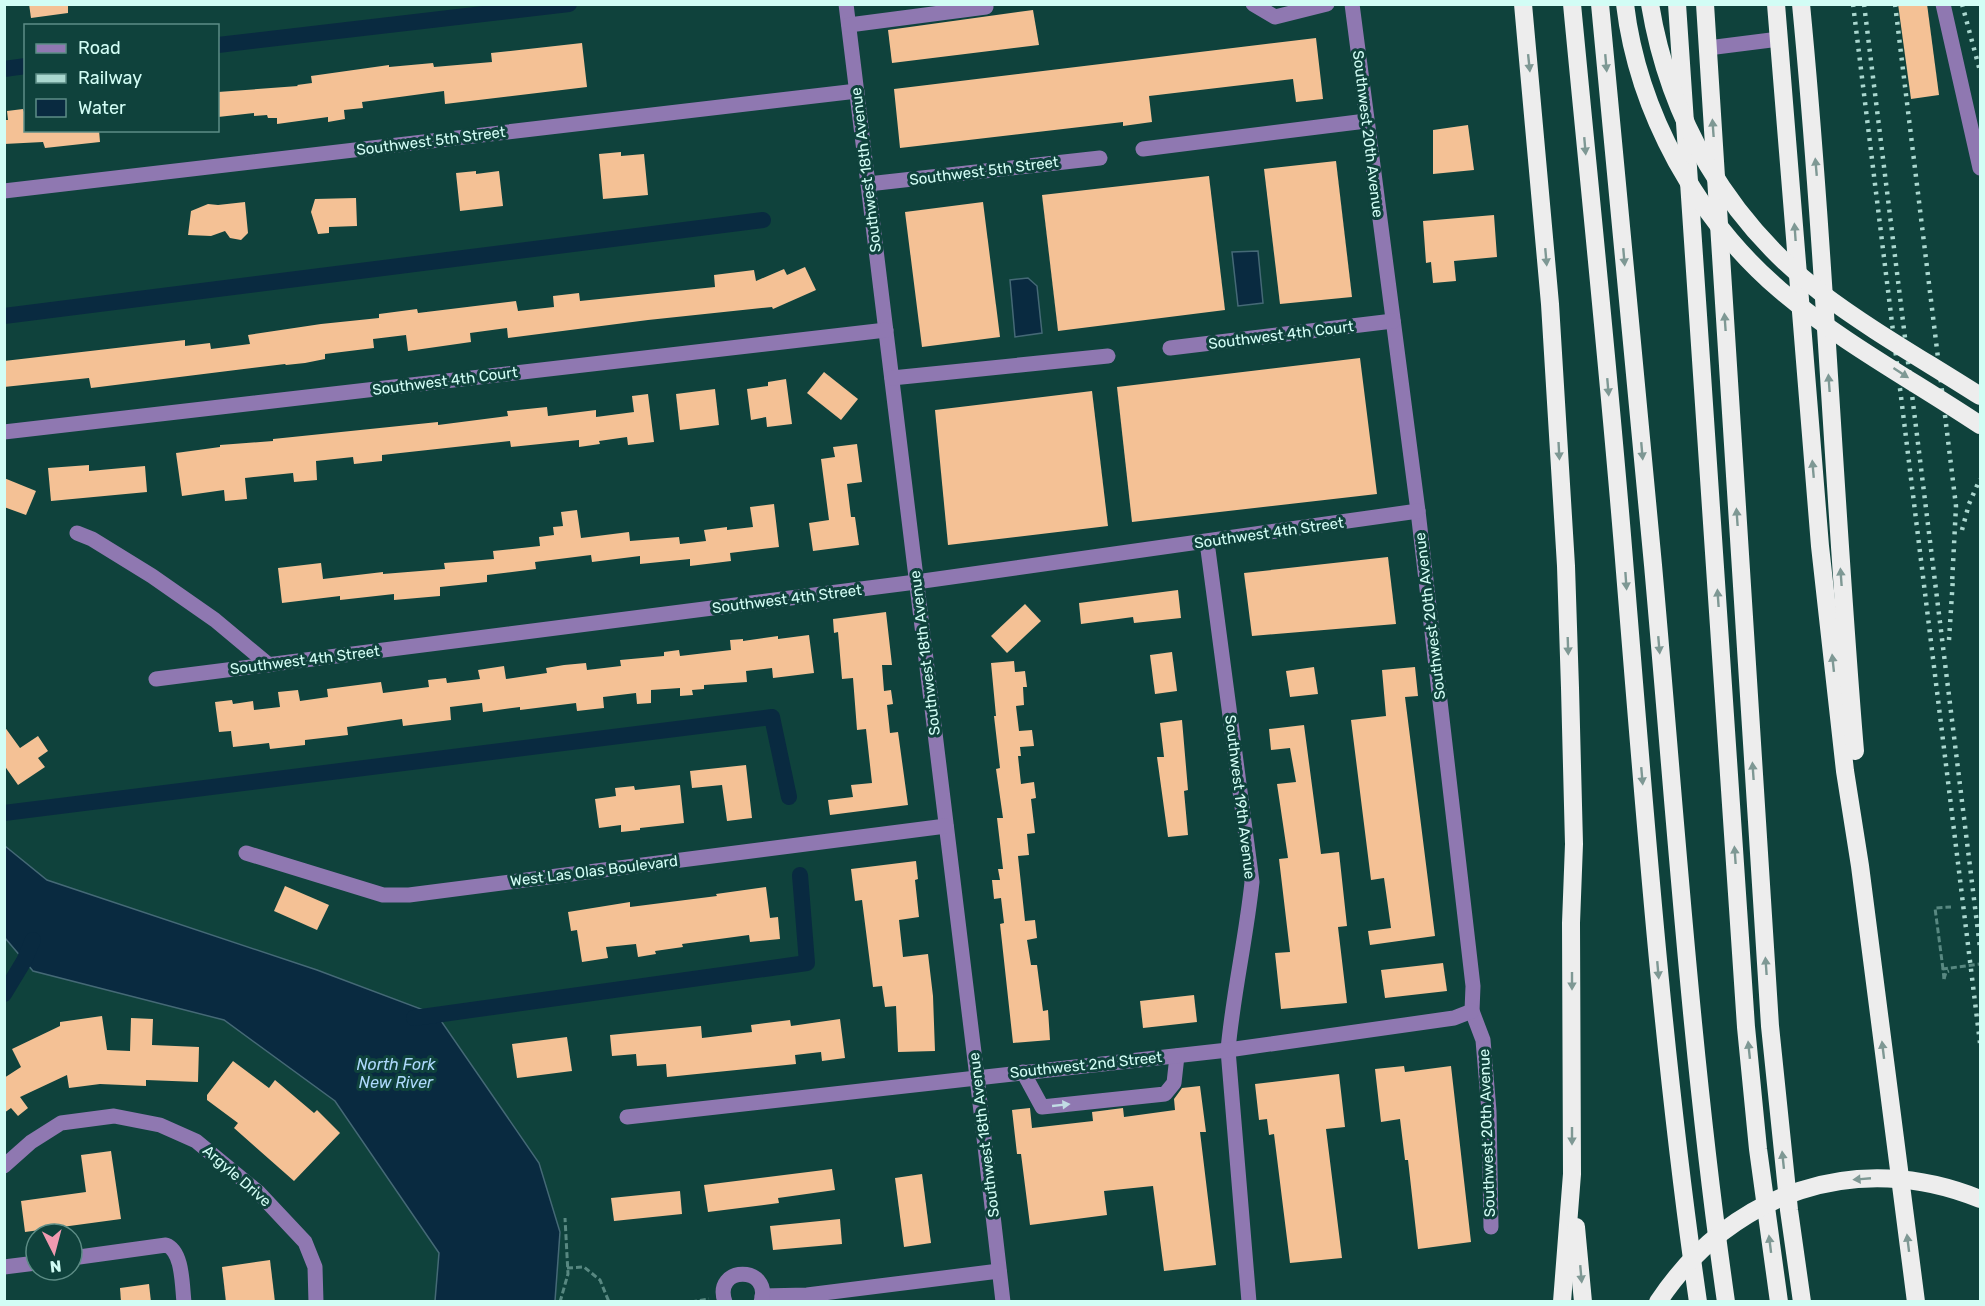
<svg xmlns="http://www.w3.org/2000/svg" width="1985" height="1306" viewBox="0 0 1985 1306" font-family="Rubik,sans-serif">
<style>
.water{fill:#092a40;stroke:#456976;stroke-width:1.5}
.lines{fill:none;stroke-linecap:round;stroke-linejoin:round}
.canal{stroke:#092a40;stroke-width:16}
.building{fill:#f4c195}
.path{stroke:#588881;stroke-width:3;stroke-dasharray:6 3;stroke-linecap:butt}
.minor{stroke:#8f78b1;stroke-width:15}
.highway{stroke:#ededed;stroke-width:18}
.rail{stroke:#aad7cf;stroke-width:4.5;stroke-dasharray:3 6;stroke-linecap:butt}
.path-bridge{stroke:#588881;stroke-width:3;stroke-dasharray:6 3;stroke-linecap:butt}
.highway-bridge{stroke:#ededed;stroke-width:18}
.oneway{fill:#7e9894}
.oneway2{fill:#c1dce4}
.labels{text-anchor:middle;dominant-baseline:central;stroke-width:6;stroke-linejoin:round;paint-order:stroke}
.street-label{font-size:15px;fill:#d2fdf5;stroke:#0f423c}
.water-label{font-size:16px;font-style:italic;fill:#aed9fc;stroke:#0f423c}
</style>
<rect width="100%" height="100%" fill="#0f423c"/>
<g class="water">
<path d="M 1258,251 L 1263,303 L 1238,306 L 1232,252 Z"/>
<path d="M 1028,278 L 1037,286 L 1042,333 L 1015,337 L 1010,280 Z"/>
<path d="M 5,846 L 47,880 L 317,970 L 437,1015 L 539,1163 L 560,1232 L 555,1301 L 435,1301 L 439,1253 L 335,1101 L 224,1020 L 33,971 L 5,938 Z"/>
</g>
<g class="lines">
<g class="canal">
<path d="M 218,45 L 569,4"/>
<path d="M 4,69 L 26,66"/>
<path d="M 4,316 L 763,220"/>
<path d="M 4,813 L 772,717 L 789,797"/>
<path d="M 4,994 L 24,961 L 33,940"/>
<path d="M 414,1018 L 807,963 L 800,875"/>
</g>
</g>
<g class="building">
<path d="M 29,4 L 68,4 L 68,13 L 31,18 Z"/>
<path d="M 1898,4 L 1927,4 L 1939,95 L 1911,99 Z"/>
<path d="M 1033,10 L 1039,45 L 892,63 L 888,30 Z"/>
<path d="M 1316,38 L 1323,99 L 1296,102 L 1293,79 L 1149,96 L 1152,122 L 1123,126 L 1123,122 L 900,148 L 894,89 Z"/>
<path d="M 582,43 L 587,87 L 445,104 L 444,91 L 392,98 L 362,102 L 363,108 L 344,110 L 345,119 L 328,122 L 328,117 L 277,124 L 277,118 L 268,118 L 267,115 L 254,116 L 254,113 L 218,117 L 218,92 L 298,86 L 297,85 L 312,83 L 311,76 L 389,65 L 389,67 L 433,63 L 434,67 L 492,62 L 491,53 Z"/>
<path d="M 23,109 L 26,118 L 26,130 L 99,130 L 100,142 L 45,148 L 43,142 L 4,144 L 4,120 L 8,120 L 7,111 Z"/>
<path d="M 1468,125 L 1474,170 L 1433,174 L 1433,130 Z"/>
<path d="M 621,152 L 621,156 L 644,154 L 648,195 L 603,199 L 599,154 Z"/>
<path d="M 1336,161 L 1352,297 L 1280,304 L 1264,169 Z"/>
<path d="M 476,171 L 476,174 L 499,171 L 503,206 L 460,211 L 456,173 Z"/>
<path d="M 1209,176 L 1225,310 L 1058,331 L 1042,195 Z"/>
<path d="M 356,198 L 357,226 L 329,227 L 329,233 L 318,234 L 311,212 L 315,199 Z"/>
<path d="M 245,202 L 248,233 L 241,240 L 230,238 L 225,231 L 211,236 L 188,235 L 191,211 L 208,204 L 218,205 Z"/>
<path d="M 983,202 L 1000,337 L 922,347 L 905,212 Z"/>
<path d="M 1494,215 L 1497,257 L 1454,261 L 1456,281 L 1433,283 L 1431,262 L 1426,263 L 1423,221 Z"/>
<path d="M 805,267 L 816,290 L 773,309 L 772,307 L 648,320 L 508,338 L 507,328 L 470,333 L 471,342 L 408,351 L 406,335 L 373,339 L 374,348 L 325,354 L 325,359 L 305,363 L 286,365 L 285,364 L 91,388 L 89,378 L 4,387 L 4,361 L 185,340 L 185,346 L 210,343 L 211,349 L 250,344 L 248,335 L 321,324 L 379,318 L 379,314 L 417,309 L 418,313 L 516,301 L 518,311 L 554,307 L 553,296 L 579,293 L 580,301 L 715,287 L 714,275 L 754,270 L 756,281 L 784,269 L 787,275 Z"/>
<path d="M 1360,358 L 1377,494 L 1132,522 L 1117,387 Z"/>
<path d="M 824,372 L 858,399 L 841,420 L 807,393 Z"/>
<path d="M 786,379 L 792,424 L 767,427 L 766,417 L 751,420 L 747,389 L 768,386 L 768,382 Z"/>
<path d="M 715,389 L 719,425 L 680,430 L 676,394 Z"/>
<path d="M 1092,391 L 1108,526 L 948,545 L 935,410 Z"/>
<path d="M 648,394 L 654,442 L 628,445 L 627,437 L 599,441 L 600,444 L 579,447 L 579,440 L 511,447 L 510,441 L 382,455 L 382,461 L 354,464 L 353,457 L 316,461 L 317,480 L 294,482 L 293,473 L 245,478 L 247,499 L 225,501 L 224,490 L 182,496 L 176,453 L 220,447 L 220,445 L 273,441 L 273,439 L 438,422 L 438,425 L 508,416 L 507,411 L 547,407 L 548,416 L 596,410 L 596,417 L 634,412 L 632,396 Z"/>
<path d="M 857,444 L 862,482 L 847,484 L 851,517 L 855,517 L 859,545 L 813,551 L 809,523 L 829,520 L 821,459 L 835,457 L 833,447 Z"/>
<path d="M 89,465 L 89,471 L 145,466 L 147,492 L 51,501 L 48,468 Z"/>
<path d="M 4,478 L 36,491 L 26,515 L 4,507 Z"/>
<path d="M 774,504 L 779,547 L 730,553 L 731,561 L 690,566 L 690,559 L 640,564 L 640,556 L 592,562 L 591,555 L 535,562 L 536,569 L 487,575 L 487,582 L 440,587 L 440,596 L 394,600 L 394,594 L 340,600 L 340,596 L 282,603 L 278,568 L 321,563 L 323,579 L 383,572 L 383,574 L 445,569 L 444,563 L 494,559 L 493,551 L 540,546 L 539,537 L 554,535 L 553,527 L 563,526 L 561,512 L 577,510 L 581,538 L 629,532 L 630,541 L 679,537 L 680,544 L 706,541 L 704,530 L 727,527 L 727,530 L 753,527 L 750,507 Z"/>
<path d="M 1388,557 L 1396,624 L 1252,636 L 1244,573 Z"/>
<path d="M 1178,590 L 1181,618 L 1134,623 L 1133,617 L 1081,624 L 1079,603 Z"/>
<path d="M 1025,604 L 1041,621 L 1007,653 L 991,636 Z"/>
<path d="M 886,612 L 892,665 L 882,665 L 884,691 L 891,690 L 893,704 L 887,705 L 890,733 L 898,732 L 908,805 L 830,815 L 828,800 L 853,797 L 851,785 L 872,783 L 866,729 L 857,730 L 853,678 L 842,679 L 838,632 L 834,633 L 833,619 Z"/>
<path d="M 809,635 L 814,673 L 773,678 L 772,668 L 746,671 L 747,682 L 704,685 L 704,689 L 692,690 L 693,695 L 680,696 L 680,688 L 651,690 L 651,703 L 637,704 L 636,693 L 603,697 L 604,708 L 577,711 L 576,703 L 520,710 L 520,707 L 483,712 L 482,703 L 450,707 L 451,720 L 403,726 L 402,719 L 347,727 L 348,735 L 305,740 L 305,745 L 270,749 L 269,743 L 233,747 L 231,731 L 219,732 L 215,702 L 232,700 L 233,704 L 253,701 L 254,710 L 280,707 L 278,692 L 298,690 L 300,701 L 328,697 L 327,689 L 381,682 L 383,693 L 429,687 L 428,680 L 446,678 L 447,683 L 480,679 L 478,670 L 504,666 L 506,679 L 547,673 L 546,668 L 564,665 L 586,663 L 587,670 L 621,666 L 620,660 L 664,656 L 664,652 L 679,650 L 680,656 L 731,650 L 730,640 L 743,639 L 743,641 L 778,636 L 778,639 Z"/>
<path d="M 1172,652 L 1177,691 L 1155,694 L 1150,655 Z"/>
<path d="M 1014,661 L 1015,672 L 1025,671 L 1027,687 L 1023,687 L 1024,705 L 1016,706 L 1019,731 L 1032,730 L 1034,746 L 1020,747 L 1021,756 L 1018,756 L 1021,784 L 1034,782 L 1036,798 L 1031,799 L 1035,833 L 1027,834 L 1029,855 L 1018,856 L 1025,921 L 1035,920 L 1037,938 L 1027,940 L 1031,965 L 1037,965 L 1043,1011 L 1048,1010 L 1050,1040 L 1013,1043 L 1000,924 L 1004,923 L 1001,898 L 994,899 L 992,880 L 1000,880 L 998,869 L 1003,869 L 997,818 L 1003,818 L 996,769 L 1000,768 L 994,716 L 996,716 L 991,663 Z"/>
<path d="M 1314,667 L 1318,694 L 1290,697 L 1286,671 Z"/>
<path d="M 1415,667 L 1418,696 L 1405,697 L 1435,936 L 1370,945 L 1368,931 L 1391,928 L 1384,878 L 1371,880 L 1351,720 L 1386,716 L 1382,670 Z"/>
<path d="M 1182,720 L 1188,790 L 1184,791 L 1188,835 L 1168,837 L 1157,757 L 1164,757 L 1160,723 Z"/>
<path d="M 1304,725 L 1321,854 L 1339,852 L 1347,926 L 1338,927 L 1347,1003 L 1281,1009 L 1275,953 L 1290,952 L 1279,859 L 1288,858 L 1277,784 L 1296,782 L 1290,748 L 1271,750 L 1269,729 Z"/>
<path d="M 4,726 L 20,748 L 38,736 L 48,751 L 38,758 L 45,767 L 18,785 L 4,765 Z"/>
<path d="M 746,765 L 752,818 L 727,821 L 722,785 L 692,788 L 690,771 Z"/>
<path d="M 680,785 L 684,823 L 640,828 L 640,830 L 621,832 L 621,825 L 599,828 L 595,799 L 616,796 L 615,788 L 634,786 L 635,790 Z"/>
<path d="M 916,861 L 918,879 L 915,880 L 919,917 L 899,920 L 903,957 L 928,954 L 933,996 L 935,1051 L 898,1052 L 896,1006 L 885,1007 L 882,986 L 873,987 L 862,900 L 855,901 L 851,869 Z"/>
<path d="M 285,886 L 329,905 L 317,930 L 274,911 Z"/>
<path d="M 766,887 L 770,918 L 778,917 L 780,939 L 750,942 L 749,935 L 682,944 L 683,947 L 655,951 L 656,954 L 638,957 L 636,944 L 606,947 L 608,958 L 582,962 L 577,930 L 571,931 L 568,912 L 630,902 L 630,907 L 717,896 L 716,894 Z"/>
<path d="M 1443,963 L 1447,991 L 1385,998 L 1381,970 Z"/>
<path d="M 1194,995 L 1197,1022 L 1143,1028 L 1140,1001 Z"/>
<path d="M 102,1016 L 107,1050 L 130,1051 L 131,1018 L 153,1019 L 152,1045 L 199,1047 L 198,1082 L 146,1080 L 146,1086 L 100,1084 L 69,1088 L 67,1075 L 20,1097 L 28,1108 L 18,1116 L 11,1108 L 4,1113 L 4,1078 L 21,1067 L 12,1049 L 60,1026 L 60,1022 Z"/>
<path d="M 840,1019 L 845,1058 L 822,1061 L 821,1052 L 795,1055 L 796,1064 L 667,1077 L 666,1064 L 637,1066 L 636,1054 L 612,1056 L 610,1035 L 701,1026 L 702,1038 L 752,1032 L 751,1025 L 790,1020 L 791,1026 Z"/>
<path d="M 567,1037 L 572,1071 L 517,1078 L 512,1044 Z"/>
<path d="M 233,1061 L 269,1088 L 275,1080 L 314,1113 L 317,1110 L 340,1133 L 294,1181 L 234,1128 L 238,1123 L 207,1100 L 207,1095 Z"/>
<path d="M 1404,1066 L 1405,1072 L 1451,1066 L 1471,1242 L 1418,1249 L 1408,1160 L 1405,1160 L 1400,1119 L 1381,1122 L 1375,1069 Z"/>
<path d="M 1339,1074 L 1345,1127 L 1326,1129 L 1342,1258 L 1290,1263 L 1274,1134 L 1269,1135 L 1267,1119 L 1259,1120 L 1255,1084 Z"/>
<path d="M 1200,1086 L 1206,1132 L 1200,1132 L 1216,1265 L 1164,1271 L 1153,1186 L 1104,1191 L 1107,1215 L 1030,1225 L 1021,1154 L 1017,1154 L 1012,1110 L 1030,1108 L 1032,1128 L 1093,1121 L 1092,1112 L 1123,1108 L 1124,1117 L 1175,1110 L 1174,1099 L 1182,1088 Z"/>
<path d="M 111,1151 L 121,1219 L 25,1232 L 21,1201 L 86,1192 L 81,1155 Z"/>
<path d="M 832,1169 L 835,1190 L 778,1198 L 779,1203 L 708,1212 L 704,1185 Z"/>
<path d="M 922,1174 L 931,1243 L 904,1247 L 895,1178 Z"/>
<path d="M 680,1191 L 682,1214 L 614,1221 L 611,1198 Z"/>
<path d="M 840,1219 L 842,1244 L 773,1250 L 770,1226 Z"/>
<path d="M 270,1260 L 275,1302 L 226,1302 L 222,1267 Z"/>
<path d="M 149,1284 L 151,1302 L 121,1302 L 120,1288 Z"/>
</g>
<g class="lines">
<g class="path">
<path d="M 1943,969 L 1935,908 L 1951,907"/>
<path d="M 1944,979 L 1946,972 L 1949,971"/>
<path d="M 567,1268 L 584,1267 L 600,1280 L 609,1302"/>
<path d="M 560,1302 L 568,1274 L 565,1218"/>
<path d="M 691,1302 L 709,1299"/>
</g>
<g class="minor">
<path d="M 846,4 L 977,1077 L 1003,1302"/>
<path d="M 1253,4 L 1275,17 L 1327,4"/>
<path d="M 1352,4 L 1418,511 L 1473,986 L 1472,1011 L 1483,1040 L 1489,1111 L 1491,1227"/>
<path d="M 1943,4 L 1980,168"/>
<path d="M 849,25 L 986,7 L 985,4"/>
<path d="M 1708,48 L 1779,39"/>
<path d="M 1143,149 L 1366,121"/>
<path d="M 868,184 L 1100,158"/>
<path d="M 4,191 L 857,91"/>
<path d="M 1170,348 L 1393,321"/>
<path d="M 892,378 L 1108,356"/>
<path d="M 4,432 L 886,330"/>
<path d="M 77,533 L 92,539 L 152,576 L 215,620 L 269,665"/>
<path d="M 1207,542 L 1252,882 C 1246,939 1233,994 1228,1050 L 1249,1302"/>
<path d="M 156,679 L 916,582 L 1418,511"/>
<path d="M 246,853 L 383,895 L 409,895 L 946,826"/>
<path d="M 1023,1072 L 1042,1107 L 1165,1094 L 1174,1083 L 1177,1056"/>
<path d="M 627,1117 L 1228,1050 L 1454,1018 L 1472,1011"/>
<path d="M 4,1166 L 31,1142 L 61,1123 L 114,1116 L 160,1125 L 196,1141 L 258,1192 L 305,1242 L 315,1267 L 316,1302"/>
<path d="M 72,1258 L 166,1245 C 183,1251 182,1286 184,1302"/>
<path d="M 4,1267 L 36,1263"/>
<path d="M 762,1296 L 807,1295 L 999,1271"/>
<path d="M 725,1302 C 712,1265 773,1265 761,1302"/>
</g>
<g class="highway">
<path d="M 1523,4 L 1550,304 L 1566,566 L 1570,688 L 1574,844 L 1571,923 L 1572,1174 L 1562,1302"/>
<path d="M 1572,4 C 1590,193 1610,383 1625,572 C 1645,816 1663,1059 1698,1302"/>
<path d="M 1600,4 C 1618,191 1636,378 1653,565 C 1675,811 1691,1057 1726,1302"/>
<path d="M 1677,4 L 1746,1027 L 1758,1149 L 1779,1302"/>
<path d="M 1705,4 L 1770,1026 L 1789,1210 L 1802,1302"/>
<path d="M 1776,4 L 1820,546 L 1845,771 L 1860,866 L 1916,1302"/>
<path d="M 1801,4 C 1825,253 1834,502 1855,751"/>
<path d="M 1576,1227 L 1583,1302"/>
</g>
<g class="rail">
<path d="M 1853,4 L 1980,1043"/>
<path d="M 1864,4 L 1980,948"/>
<path d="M 1895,4 L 1956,506 L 1952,584"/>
<path d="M 1962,4 L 1980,71"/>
<path d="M 1962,530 L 1969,504 L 1980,479"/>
<path d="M 1949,640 L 1953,578"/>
</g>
<path class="path-bridge" d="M 1944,979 L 1943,969 L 1980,964"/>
<g class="highway-bridge">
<path d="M 1625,4 C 1638,113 1698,220 1780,290 C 1841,342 1914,381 1980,425"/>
<path d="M 1650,4 C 1669,119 1727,220 1820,292 C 1870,330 1927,362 1980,396"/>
<path d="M 1658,1302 C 1731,1192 1857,1149 1980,1199"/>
</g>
</g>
<defs><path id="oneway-solid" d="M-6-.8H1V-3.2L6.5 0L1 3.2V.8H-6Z" transform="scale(1.5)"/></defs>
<g class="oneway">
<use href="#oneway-solid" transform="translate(1529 63) rotate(84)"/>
<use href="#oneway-solid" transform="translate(1606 63) rotate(85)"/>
<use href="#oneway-solid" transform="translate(1713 128) rotate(-94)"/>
<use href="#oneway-solid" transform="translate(1585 146) rotate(85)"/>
<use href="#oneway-solid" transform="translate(1816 167) rotate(-95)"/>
<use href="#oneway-solid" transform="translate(1795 232) rotate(-94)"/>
<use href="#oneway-solid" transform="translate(1546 257) rotate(85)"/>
<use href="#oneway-solid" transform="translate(1624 257) rotate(85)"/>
<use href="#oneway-solid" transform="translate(1725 322) rotate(-94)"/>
<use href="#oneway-solid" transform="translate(1901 373) rotate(33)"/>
<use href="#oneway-solid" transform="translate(1829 383) rotate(-94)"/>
<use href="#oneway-solid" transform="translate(1608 387) rotate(85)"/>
<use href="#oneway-solid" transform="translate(1559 451) rotate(87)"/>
<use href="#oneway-solid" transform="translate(1642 451) rotate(85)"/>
<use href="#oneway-solid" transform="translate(1813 469) rotate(-95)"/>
<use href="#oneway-solid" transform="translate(1737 517) rotate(-94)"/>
<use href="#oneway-solid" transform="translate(1841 577) rotate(-94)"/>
<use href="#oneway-solid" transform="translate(1626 581) rotate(86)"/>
<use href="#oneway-solid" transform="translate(1718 598) rotate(-94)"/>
<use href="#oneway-solid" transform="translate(1659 645) rotate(85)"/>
<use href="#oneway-solid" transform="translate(1568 646) rotate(88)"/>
<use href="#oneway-solid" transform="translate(1833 663) rotate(-96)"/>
<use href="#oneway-solid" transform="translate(1753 771) rotate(-94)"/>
<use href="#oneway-solid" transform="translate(1642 776) rotate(85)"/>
<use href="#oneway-solid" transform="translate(1735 855) rotate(-94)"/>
<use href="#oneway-solid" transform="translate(1766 966) rotate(-94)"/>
<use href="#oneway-solid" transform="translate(1658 970) rotate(85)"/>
<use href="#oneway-solid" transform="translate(1572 981) rotate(90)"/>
<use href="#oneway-solid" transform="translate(1749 1050) rotate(-96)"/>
<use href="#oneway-solid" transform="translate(1883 1050) rotate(-97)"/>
<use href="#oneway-solid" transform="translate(1572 1136) rotate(90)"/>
<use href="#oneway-solid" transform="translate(1783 1160) rotate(-96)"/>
<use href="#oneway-solid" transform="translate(1862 1179) rotate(175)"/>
<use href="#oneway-solid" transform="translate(1908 1243) rotate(-97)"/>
<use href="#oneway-solid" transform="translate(1770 1244) rotate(-97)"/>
<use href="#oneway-solid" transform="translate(1581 1274) rotate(85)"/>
</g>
<use class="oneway2" href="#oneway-solid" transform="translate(1061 1105) rotate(-6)"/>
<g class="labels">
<g class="street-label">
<text transform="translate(1368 134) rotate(83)">Southwest 20th Avenue</text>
<text transform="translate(431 141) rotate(-7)">Southwest 5th Street</text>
<text transform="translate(866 170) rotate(-97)">Southwest 18th Avenue</text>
<text transform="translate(984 171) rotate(-7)">Southwest 5th Street</text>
<text transform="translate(1281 335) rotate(-7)">Southwest 4th Court</text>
<text transform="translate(445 381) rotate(-7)">Southwest 4th Court</text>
<text transform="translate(1269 533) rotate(-8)">Southwest 4th Street</text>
<text transform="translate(787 599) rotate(-7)">Southwest 4th Street</text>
<text transform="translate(1430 616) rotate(-97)">Southwest 20th Avenue</text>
<text transform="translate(925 653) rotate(-97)">Southwest 18th Avenue</text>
<text transform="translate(305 660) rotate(-7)">Southwest 4th Street</text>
<text transform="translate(1240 797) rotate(83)">Southwest 19th Avenue</text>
<text transform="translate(594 871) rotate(-7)">West Las Olas Boulevard</text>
<text transform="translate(1086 1065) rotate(-6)">Southwest 2nd Street</text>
<text transform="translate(1487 1133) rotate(-92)">Southwest 20th Avenue</text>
<text transform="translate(984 1135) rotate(-97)">Southwest 18th Avenue</text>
<text transform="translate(237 1176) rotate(41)">Argyle Drive</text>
</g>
<g class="water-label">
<text x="396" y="1064">North Fork<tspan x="396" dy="18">New River</tspan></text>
</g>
</g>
<rect width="1985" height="1306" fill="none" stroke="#d2fdf5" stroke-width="12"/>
<rect x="24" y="24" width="195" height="108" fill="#0f423c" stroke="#5d8d86" stroke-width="1.5"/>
<rect x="36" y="44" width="30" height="9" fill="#8f78b1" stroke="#5d8d86" stroke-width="1.5"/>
<text x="78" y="54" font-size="18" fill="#d2fdf5">Road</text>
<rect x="36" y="74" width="30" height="9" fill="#aad7cf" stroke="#5d8d86" stroke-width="1.5"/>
<text x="78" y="84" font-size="18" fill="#d2fdf5">Railway</text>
<rect x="36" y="99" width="30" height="18" fill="#092a40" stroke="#5d8d86" stroke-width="1.5"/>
<text x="78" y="114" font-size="18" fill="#d2fdf5">Water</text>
<g transform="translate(54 1252) rotate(174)"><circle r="28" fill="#0f423c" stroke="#5d8d86" stroke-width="1.5"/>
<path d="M0-4.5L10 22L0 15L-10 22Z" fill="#f19ab1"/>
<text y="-9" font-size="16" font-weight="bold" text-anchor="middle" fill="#d2fdf5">N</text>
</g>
</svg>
